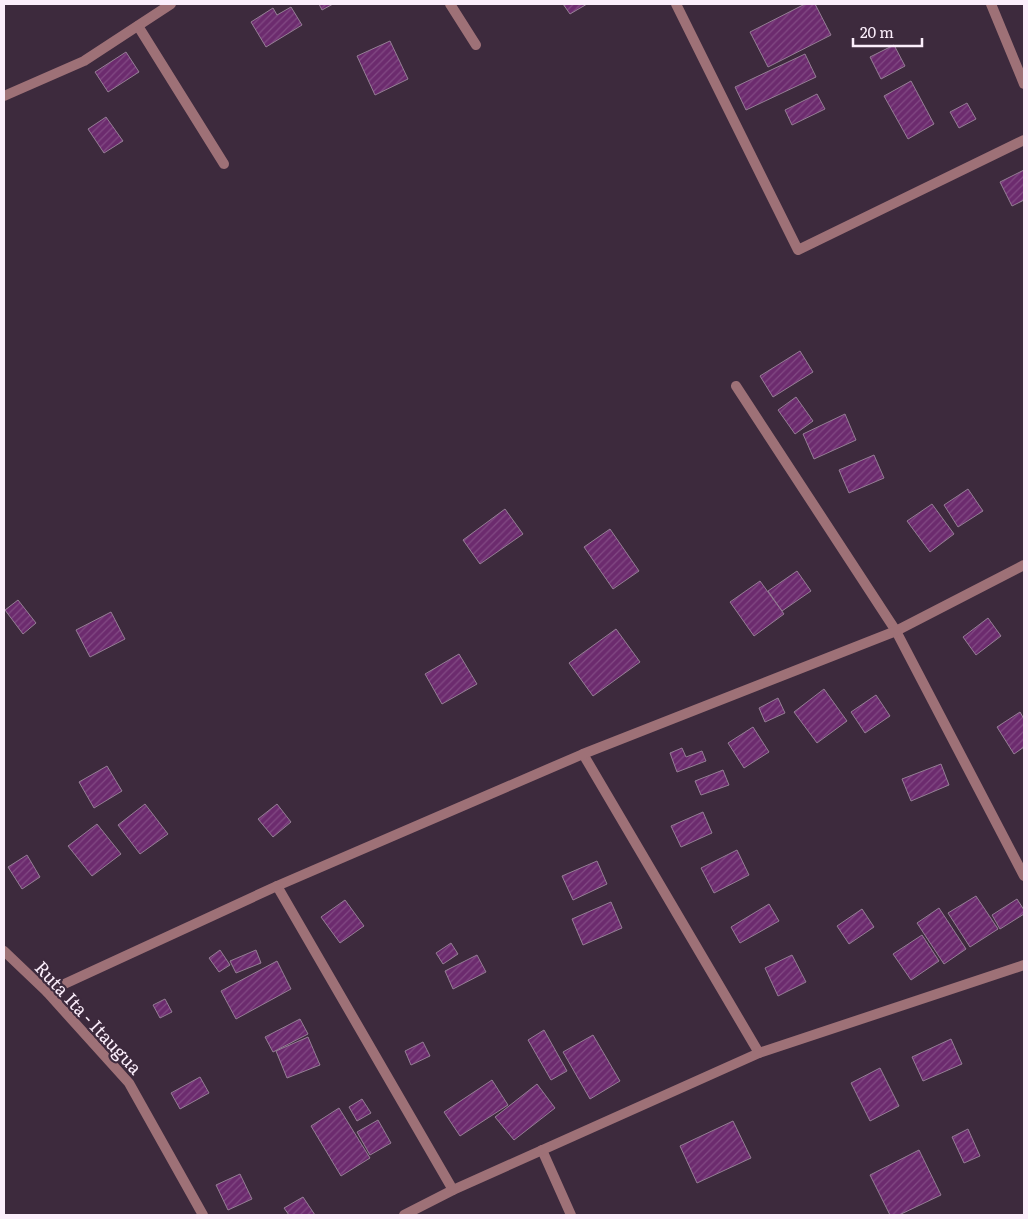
<svg xmlns="http://www.w3.org/2000/svg" width="1028" height="1219" viewBox="0 0 1028 1219" font-family="Literata,serif">
<style>
.building{fill:url(#building-hatch);stroke:#957e95}
.lines{fill:none;stroke-linecap:round;stroke-linejoin:round}
.street{stroke:#9e7177;stroke-width:10}
.labels{text-anchor:middle;dominant-baseline:central;stroke-width:4.5;stroke-linejoin:round;paint-order:stroke}
.street-label{font-size:18px;fill:#fbeefb;stroke:#3d2a3d}
</style>
<defs>
<pattern id="building-hatch" width="6" height="6" patternUnits="userSpaceOnUse" patternTransform="scale(1.25)"><rect width="6" height="6" fill="#6c2b6e"/><path d="M-1 1l2-2M0 6l6-6M5 7l2-2" fill="none" stroke="#824a84"/></pattern>
</defs>
<rect width="100%" height="100%" fill="#3d2a3d"/>
<g class="building">
<path d="M 319,4 L 333,4 L 322,10 Z"/>
<path d="M 563,4 L 587,4 L 570,14 Z"/>
<path d="M 805,4 L 815,4 L 831,35 L 768,67 L 750,32 Z"/>
<path d="M 291,7 L 302,25 L 266,47 L 251,22 L 273,8 L 277,15 Z"/>
<path d="M 390,41 L 408,79 L 375,95 L 357,56 Z"/>
<path d="M 894,45 L 905,66 L 881,79 L 870,57 Z"/>
<path d="M 126,52 L 139,72 L 108,92 L 95,72 Z"/>
<path d="M 805,54 L 816,77 L 746,110 L 735,87 Z"/>
<path d="M 911,81 L 934,124 L 908,139 L 884,96 Z"/>
<path d="M 817,94 L 825,109 L 792,125 L 785,110 Z"/>
<path d="M 967,103 L 976,119 L 959,128 L 950,112 Z"/>
<path d="M 106,117 L 123,141 L 104,153 L 88,129 Z"/>
<path d="M 1024,170 L 1024,200 L 1012,206 L 1000,182 Z"/>
<path d="M 800,351 L 813,372 L 773,397 L 760,376 Z"/>
<path d="M 796,397 L 813,421 L 795,434 L 778,410 Z"/>
<path d="M 845,414 L 856,440 L 814,459 L 803,434 Z"/>
<path d="M 874,455 L 884,478 L 849,493 L 839,470 Z"/>
<path d="M 968,489 L 983,511 L 958,527 L 944,505 Z"/>
<path d="M 932,504 L 954,534 L 930,552 L 907,521 Z"/>
<path d="M 505,509 L 523,534 L 480,564 L 463,540 Z"/>
<path d="M 610,529 L 639,571 L 613,589 L 584,547 Z"/>
<path d="M 797,571 L 811,591 L 782,611 L 768,591 Z"/>
<path d="M 760,581 L 784,614 L 754,636 L 730,602 Z"/>
<path d="M 18,600 L 36,623 L 23,634 L 5,610 Z"/>
<path d="M 111,612 L 125,639 L 90,657 L 76,630 Z"/>
<path d="M 988,618 L 1001,636 L 976,655 L 963,637 Z"/>
<path d="M 616,629 L 640,662 L 593,696 L 569,663 Z"/>
<path d="M 459,654 L 477,684 L 442,704 L 425,674 Z"/>
<path d="M 824,689 L 847,721 L 817,743 L 794,712 Z"/>
<path d="M 876,695 L 890,716 L 865,733 L 851,712 Z"/>
<path d="M 778,698 L 785,713 L 765,722 L 759,708 Z"/>
<path d="M 1020,712 L 1024,719 L 1024,747 L 1014,754 L 997,727 Z"/>
<path d="M 753,727 L 769,752 L 744,768 L 728,743 Z"/>
<path d="M 682,748 L 686,757 L 702,751 L 706,761 L 677,772 L 670,753 Z"/>
<path d="M 941,764 L 949,785 L 911,801 L 902,779 Z"/>
<path d="M 107,766 L 122,791 L 94,808 L 79,782 Z"/>
<path d="M 723,770 L 729,785 L 701,795 L 695,781 Z"/>
<path d="M 145,804 L 168,834 L 140,854 L 118,825 Z"/>
<path d="M 277,804 L 291,822 L 273,837 L 258,819 Z"/>
<path d="M 703,812 L 712,833 L 681,847 L 671,826 Z"/>
<path d="M 97,824 L 121,854 L 92,876 L 68,846 Z"/>
<path d="M 737,850 L 749,875 L 714,893 L 701,868 Z"/>
<path d="M 27,855 L 40,877 L 22,889 L 8,867 Z"/>
<path d="M 597,861 L 607,884 L 573,900 L 562,876 Z"/>
<path d="M 976,896 L 998,929 L 970,947 L 948,913 Z"/>
<path d="M 1017,899 L 1024,910 L 1024,914 L 1000,929 L 992,915 Z"/>
<path d="M 345,900 L 364,926 L 340,943 L 321,917 Z"/>
<path d="M 611,902 L 622,928 L 583,945 L 572,919 Z"/>
<path d="M 769,904 L 779,921 L 740,943 L 731,927 Z"/>
<path d="M 939,908 L 966,949 L 944,964 L 917,923 Z"/>
<path d="M 862,909 L 874,927 L 849,944 L 837,926 Z"/>
<path d="M 922,935 L 939,961 L 911,980 L 893,954 Z"/>
<path d="M 451,943 L 458,954 L 443,964 L 436,953 Z"/>
<path d="M 220,950 L 230,965 L 219,972 L 209,958 Z"/>
<path d="M 256,950 L 261,963 L 236,973 L 230,961 Z"/>
<path d="M 477,955 L 486,972 L 453,989 L 445,971 Z"/>
<path d="M 792,955 L 806,982 L 778,996 L 765,968 Z"/>
<path d="M 277,961 L 291,989 L 236,1019 L 221,991 Z"/>
<path d="M 165,999 L 172,1012 L 160,1018 L 153,1005 Z"/>
<path d="M 300,1019 L 308,1034 L 273,1052 L 265,1037 Z"/>
<path d="M 544,1030 L 567,1071 L 551,1080 L 528,1040 Z"/>
<path d="M 593,1035 L 620,1081 L 590,1099 L 563,1052 Z"/>
<path d="M 308,1037 L 320,1065 L 287,1078 L 276,1051 Z"/>
<path d="M 951,1039 L 962,1064 L 923,1081 L 912,1057 Z"/>
<path d="M 423,1042 L 430,1056 L 411,1065 L 405,1051 Z"/>
<path d="M 880,1068 L 899,1106 L 870,1121 L 851,1083 Z"/>
<path d="M 200,1077 L 209,1093 L 180,1109 L 171,1093 Z"/>
<path d="M 492,1080 L 508,1105 L 460,1136 L 444,1112 Z"/>
<path d="M 537,1084 L 555,1108 L 514,1140 L 495,1117 Z"/>
<path d="M 362,1099 L 371,1113 L 357,1121 L 349,1107 Z"/>
<path d="M 339,1108 L 370,1158 L 341,1176 L 311,1126 Z"/>
<path d="M 378,1120 L 391,1143 L 370,1155 L 357,1132 Z"/>
<path d="M 733,1121 L 751,1158 L 697,1183 L 680,1146 Z"/>
<path d="M 968,1129 L 980,1156 L 964,1163 L 952,1137 Z"/>
<path d="M 919,1150 L 941,1195 L 899,1215 L 890,1215 L 870,1175 Z"/>
<path d="M 240,1174 L 252,1199 L 228,1210 L 216,1185 Z"/>
<path d="M 303,1197 L 315,1215 L 289,1215 L 284,1208 Z"/>
</g>
<g class="lines">
<g class="street">
<path d="M 450,4 L 476,45"/>
<path d="M 676,4 L 798,250 L 1024,140"/>
<path d="M 991,4 L 1024,84"/>
<path d="M 138,26 L 224,164"/>
<path d="M 4,96 L 84,61 L 171,4"/>
<path d="M 736,386 L 896,631 L 1024,876"/>
<path d="M 583,754 L 759,1053"/>
<path d="M 277,886 L 453,1190"/>
<path d="M 4,951 L 47,992 L 129,1083 L 203,1215"/>
<path d="M 47,992 L 277,886 L 583,754 L 896,631 L 1024,565"/>
<path d="M 542,1150 L 571,1215"/>
<path d="M 404,1215 L 453,1190 L 759,1053 L 1024,965"/>
</g>
</g>
<g class="labels">
<g class="street-label">
<text transform="translate(89 1017) rotate(47)">Ruta Ita - Itaugua</text>
</g>
</g>
<rect width="1028" height="1219" fill="none" stroke="#fbeefb" stroke-width="10"/>
<path d="M853 38v8h69v-8" fill="none" stroke="#fbeefb" stroke-width="2.5"/>
<text x="860" y="38" font-size="15" fill="#fbeefb" stroke="#3d2a3d" stroke-width="4" paint-order="stroke">20 m</text>
</svg>
